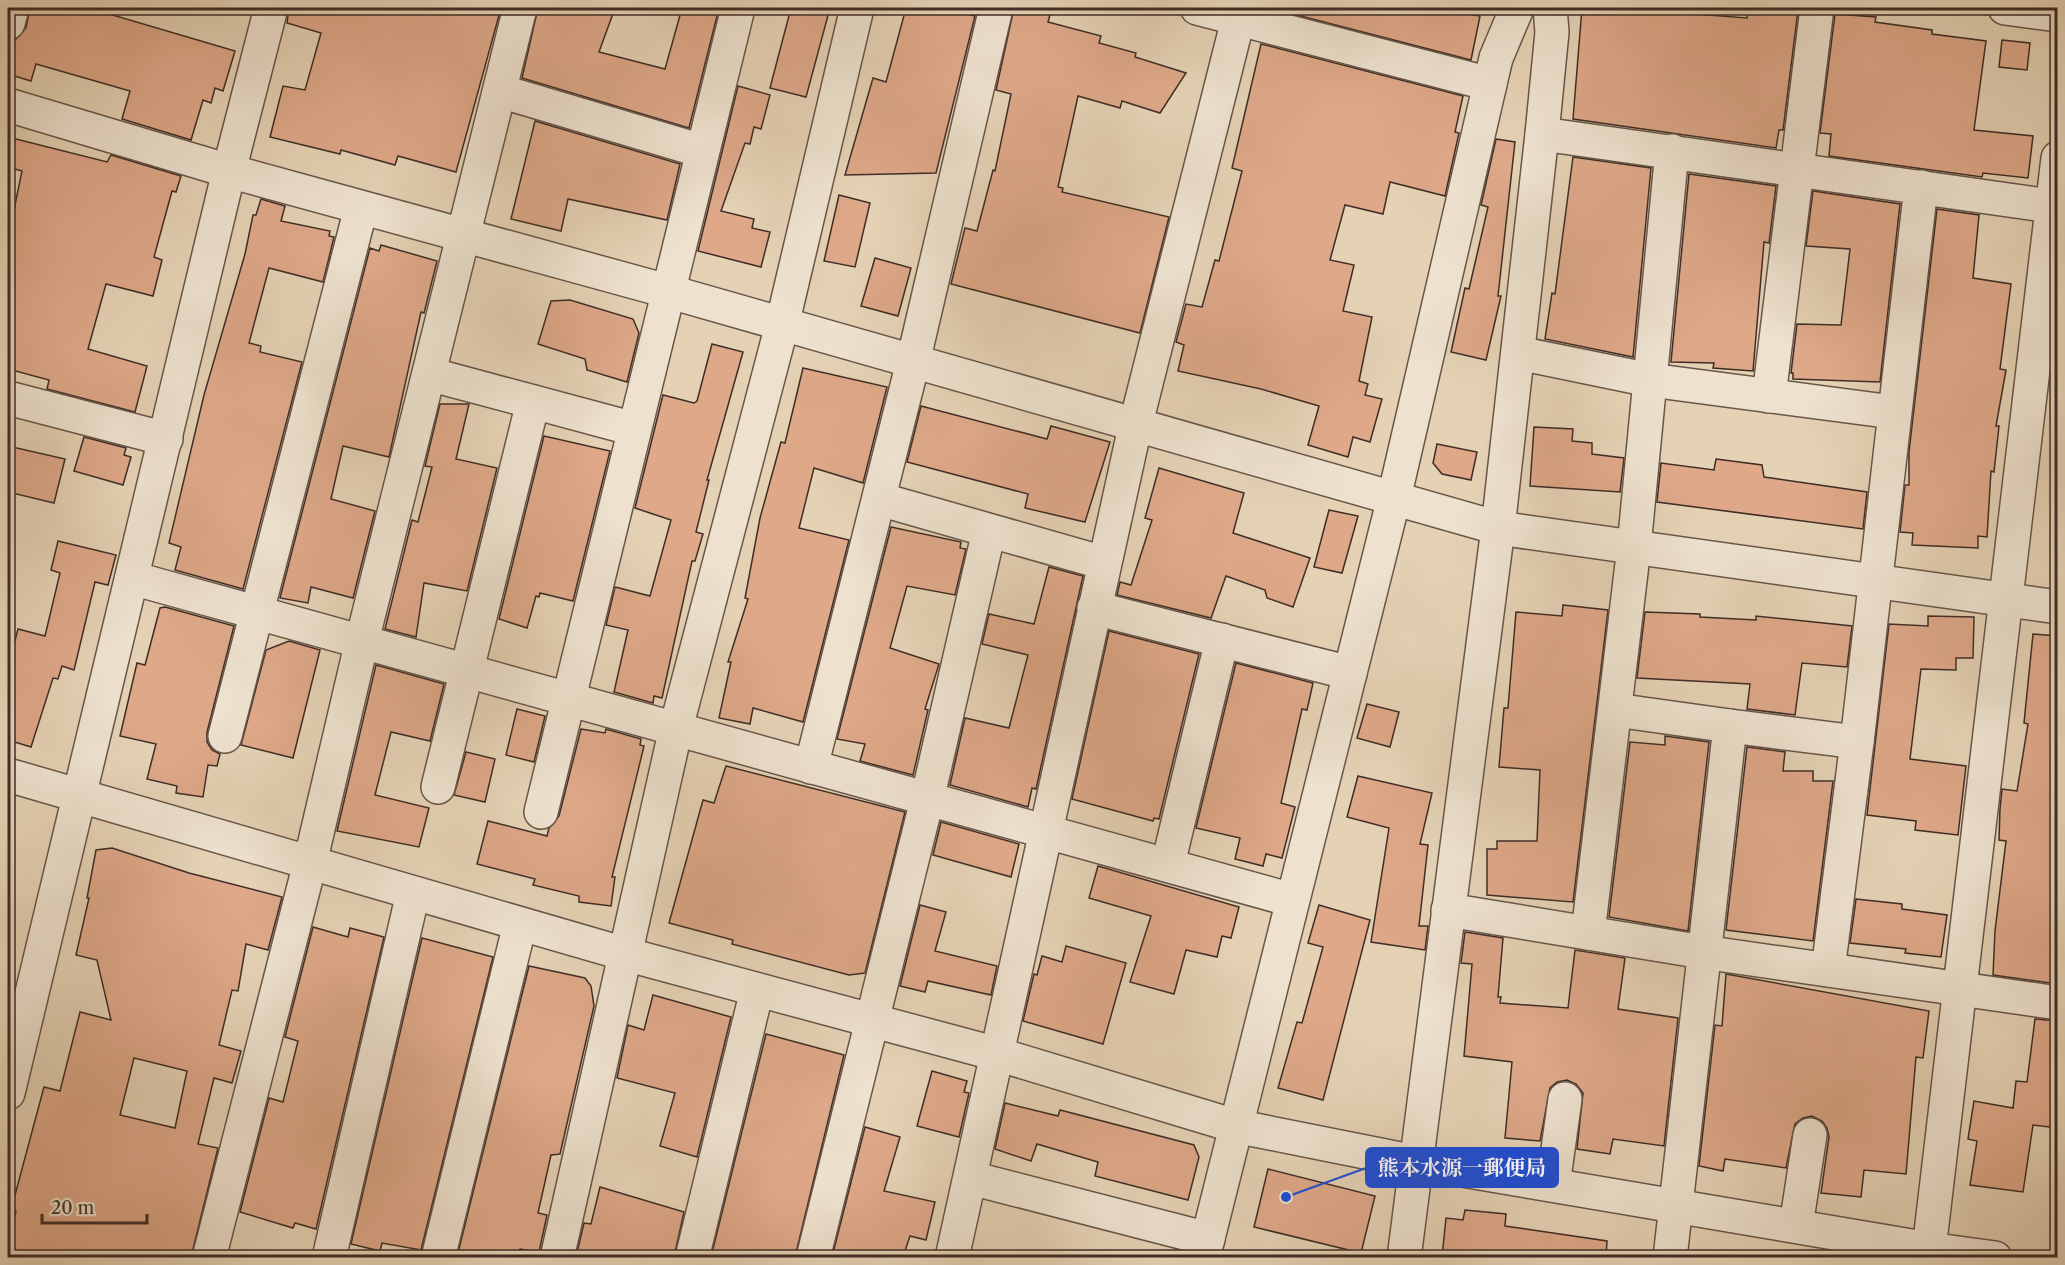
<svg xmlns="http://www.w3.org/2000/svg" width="2065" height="1265" viewBox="0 0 2065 1265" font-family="'Libre Caslon Text','Noto Serif JP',serif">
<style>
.building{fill:#dea889;stroke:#3f2d26;stroke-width:1.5;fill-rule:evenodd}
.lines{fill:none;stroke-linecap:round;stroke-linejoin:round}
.minor-casing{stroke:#68564a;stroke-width:36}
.minor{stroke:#eee2cf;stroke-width:33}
.leader{fill:none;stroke:#1d4ed8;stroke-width:2}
.callout-dot{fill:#1d4ed8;stroke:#eee2cf;stroke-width:2}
.callout{fill:#1d4ed8;stroke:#1d4ed8;stroke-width:2}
.callout-label{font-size:21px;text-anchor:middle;font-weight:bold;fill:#fff}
</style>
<rect width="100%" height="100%" fill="#e5d2b5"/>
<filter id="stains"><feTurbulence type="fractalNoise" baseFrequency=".00333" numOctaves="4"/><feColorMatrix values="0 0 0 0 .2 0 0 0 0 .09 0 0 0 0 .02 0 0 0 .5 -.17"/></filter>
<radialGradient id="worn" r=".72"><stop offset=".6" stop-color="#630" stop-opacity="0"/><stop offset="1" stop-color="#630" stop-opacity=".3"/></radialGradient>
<g class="building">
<path d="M 30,8 L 89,8 L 235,51 L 223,91 L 215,88 L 211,103 L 203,100 L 191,140 L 122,119 L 130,91 L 36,64 L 31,81 L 8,74 L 15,40 L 26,28 Z"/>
<path d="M 289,8 L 501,8 L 456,172 L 398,156 L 395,165 L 341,150 L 340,154 L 270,137 L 283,86 L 305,90 L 321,33 L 287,23 Z"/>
<path d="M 538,8 L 615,8 L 599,52 L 665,69 L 682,8 L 719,8 L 689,128 L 522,78 Z"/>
<path d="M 791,8 L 830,8 L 806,97 L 770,88 Z"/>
<path d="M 906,8 L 944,8 L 975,16 L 936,173 L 845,175 L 873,78 L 886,82 Z"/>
<path d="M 1014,8 L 1052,8 L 1048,22 L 1101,36 L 1099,43 L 1136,53 L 1135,57 L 1186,73 L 1160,113 L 1122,101 L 1120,108 L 1078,96 L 1058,187 L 1063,188 L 1062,192 L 1169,217 L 1140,333 L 951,284 L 965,228 L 977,231 L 993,170 L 995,171 L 1011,94 L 996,90 Z"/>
<path d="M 1270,8 L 1433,8 L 1480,16 L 1471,60 Z"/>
<path d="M 1582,8 L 1684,8 L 1683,13 L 1747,18 L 1747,9 L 1798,10 L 1783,130 L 1779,130 L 1776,148 L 1573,119 Z"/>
<path d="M 1835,14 L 1876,17 L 1875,22 L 1932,30 L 1932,34 L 1986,41 L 1974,130 L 2033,136 L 2028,178 L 1983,173 L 1982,177 L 1829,156 L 1831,134 L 1820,133 Z"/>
<path d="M 2002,40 L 2030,43 L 2027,70 L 1999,67 Z"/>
<path d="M 1261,44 L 1463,96 L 1455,132 L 1459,133 L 1445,196 L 1390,182 L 1383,214 L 1345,205 L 1330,260 L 1354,265 L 1343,311 L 1372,317 L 1359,381 L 1368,384 L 1365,395 L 1382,399 L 1370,442 L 1353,437 L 1348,457 L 1308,445 L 1319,406 L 1261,389 L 1178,371 L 1184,345 L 1176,342 L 1186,304 L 1202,307 L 1215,260 L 1219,261 L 1242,171 L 1232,168 Z"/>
<path d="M 738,86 L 770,95 L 761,129 L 754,127 L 750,144 L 745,143 L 721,211 L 754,219 L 752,228 L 770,232 L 761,267 L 698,251 Z"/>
<path d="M 535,121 L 680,164 L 667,220 L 568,199 L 561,231 L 511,219 Z"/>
<path d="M 8,137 L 107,162 L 111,155 L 181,176 L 176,192 L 172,191 L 154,257 L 162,260 L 153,296 L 106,284 L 88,349 L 147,366 L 135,412 L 47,389 L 49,380 L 8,369 L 8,239 L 22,171 L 8,167 Z"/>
<path d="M 1496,139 L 1515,142 L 1498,296 L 1501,296 L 1486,360 L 1451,352 L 1465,288 L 1469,289 L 1488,207 L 1481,205 Z"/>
<path d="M 1573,157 L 1651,168 L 1633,357 L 1545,339 L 1552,293 L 1555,294 Z"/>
<path d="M 1689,174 L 1776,186 L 1769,243 L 1764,242 L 1753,371 L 1713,368 L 1714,363 L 1671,362 Z"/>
<path d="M 1813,191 L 1900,204 L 1880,382 L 1793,379 L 1793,373 L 1791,373 L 1797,324 L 1841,325 L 1850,249 L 1806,246 Z"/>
<path d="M 839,195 L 870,203 L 855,267 L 824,261 Z"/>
<path d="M 261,199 L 285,206 L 281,221 L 330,231 L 329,236 L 334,237 L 323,282 L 269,268 L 249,343 L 261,346 L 260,352 L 302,362 L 243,589 L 175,570 L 181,547 L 169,543 L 204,395 L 245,254 L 253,215 L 256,215 Z"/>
<path d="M 1937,209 L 1979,215 L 1973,278 L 2011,284 L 2000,369 L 2006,370 L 1996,426 L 1999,426 L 1994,472 L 1991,471 L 1987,537 L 1978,536 L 1978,548 L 1912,545 L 1913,533 L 1900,532 L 1905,485 L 1909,485 L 1909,452 Z"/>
<path d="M 381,245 L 437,261 L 424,313 L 421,312 L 389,457 L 343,446 L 331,499 L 375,511 L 353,598 L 311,587 L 308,603 L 280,598 L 370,248 L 379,251 Z"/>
<path d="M 875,258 L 911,268 L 898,316 L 861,306 Z"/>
<path d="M 570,300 L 633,319 L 639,333 L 627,382 L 587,370 L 585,359 L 538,344 L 551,301 Z"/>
<path d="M 712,344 L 743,352 L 707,480 L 709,480 L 696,532 L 703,534 L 695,561 L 692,561 L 662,698 L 654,696 L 653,703 L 614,692 L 628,630 L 606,625 L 615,587 L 650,596 L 671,520 L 635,508 L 663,395 L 694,403 L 697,401 Z"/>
<path d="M 803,368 L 887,387 L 863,483 L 814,468 L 799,528 L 849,540 L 803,722 L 753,708 L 750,724 L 719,718 L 731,662 L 728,662 L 748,599 L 745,598 L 760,518 L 781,442 L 785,443 Z"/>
<path d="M 440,404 L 469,404 L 456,459 L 497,468 L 467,591 L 424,583 L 416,637 L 385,629 L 412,520 L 418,522 L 432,467 L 425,466 Z"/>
<path d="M 921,406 L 1047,439 L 1051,426 L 1110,442 L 1085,522 L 1025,508 L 1028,494 L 907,462 Z"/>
<path d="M 1534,427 L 1573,429 L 1572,441 L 1592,443 L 1592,454 L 1624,458 L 1620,492 L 1530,486 Z"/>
<path d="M 544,436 L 610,451 L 573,601 L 540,593 L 539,597 L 536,596 L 527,628 L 499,619 Z"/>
<path d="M 84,437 L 126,448 L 124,455 L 131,457 L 123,485 L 74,471 Z"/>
<path d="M 1437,444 L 1477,452 L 1471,480 L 1442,474 L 1433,463 Z"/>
<path d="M 8,446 L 65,459 L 54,503 L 8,492 Z"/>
<path d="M 1716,459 L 1762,465 L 1764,477 L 1867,492 L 1863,529 L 1657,502 L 1661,463 L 1714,470 Z"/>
<path d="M 1159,468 L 1244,493 L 1233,533 L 1310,558 L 1293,607 L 1267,598 L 1265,590 L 1226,576 L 1211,618 L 1117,595 L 1120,582 L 1131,585 L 1152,520 L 1145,518 Z"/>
<path d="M 1329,510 L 1358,516 L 1342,573 L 1314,567 Z"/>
<path d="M 891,527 L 961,542 L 960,548 L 966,549 L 955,595 L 907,586 L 890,648 L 939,664 L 925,709 L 928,710 L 913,775 L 860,761 L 865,744 L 837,739 Z"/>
<path d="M 58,541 L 116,555 L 108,585 L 95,582 L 74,670 L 62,666 L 58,679 L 53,678 L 31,747 L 8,740 L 8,667 L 18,629 L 45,636 L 60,573 L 51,570 Z"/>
<path d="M 1049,567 L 1083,576 L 1036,789 L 1032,788 L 1028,807 L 950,785 L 965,718 L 1009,728 L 1028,655 L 982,644 L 989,614 L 1034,624 Z"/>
<path d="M 1563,605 L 1608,610 L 1573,902 L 1487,895 L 1487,849 L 1497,849 L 1497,841 L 1537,841 L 1540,770 L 1499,767 L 1504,708 L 1508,708 L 1516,612 L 1562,616 Z"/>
<path d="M 165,607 L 234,626 L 207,732 L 207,742 L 212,750 L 220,754 L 217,766 L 208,765 L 203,797 L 176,793 L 177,786 L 147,779 L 156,744 L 120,736 L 137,663 L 145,665 L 160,608 Z"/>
<path d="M 1645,612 L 1700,614 L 1700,617 L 1756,620 L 1756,616 L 1852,626 L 1847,667 L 1802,663 L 1795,715 L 1747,709 L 1750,684 L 1637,678 Z"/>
<path d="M 1928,616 L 1974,617 L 1973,658 L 1956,658 L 1956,670 L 1921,669 L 1910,759 L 1966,766 L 1958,835 L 1915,830 L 1916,821 L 1867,815 L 1889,624 L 1928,626 Z"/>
<path d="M 1109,631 L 1199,654 L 1159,819 L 1154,818 L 1153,821 L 1072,799 Z"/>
<path d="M 2033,634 L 2058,636 L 2058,984 L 1993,975 L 1995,931 L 2006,841 L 1999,840 L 2000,809 L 2002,789 L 2017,791 L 2028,724 L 2024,723 Z"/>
<path d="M 289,641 L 320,650 L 293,758 L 241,745 L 266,650 Z"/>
<path d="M 1236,663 L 1313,683 L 1307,710 L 1302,709 L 1281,803 L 1295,807 L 1282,858 L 1266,854 L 1263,866 L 1235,859 L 1240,838 L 1196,828 Z"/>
<path d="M 376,665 L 444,684 L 430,741 L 391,732 L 375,795 L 429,808 L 419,847 L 337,831 Z"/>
<path d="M 1367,704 L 1399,712 L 1390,747 L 1357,738 Z"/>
<path d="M 517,709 L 545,716 L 534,762 L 506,755 Z"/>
<path d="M 581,729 L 605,733 L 606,729 L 641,739 L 640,745 L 644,746 L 612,877 L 615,877 L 611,906 L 579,902 L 579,896 L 533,885 L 535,879 L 477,864 L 488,821 L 547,836 L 549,828 L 559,816 Z"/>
<path d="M 1665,736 L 1709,742 L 1688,931 L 1609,917 L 1630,742 L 1665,745 Z"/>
<path d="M 1747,747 L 1785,752 L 1783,771 L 1813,771 L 1813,781 L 1833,781 L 1813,941 L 1726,930 Z"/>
<path d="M 466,752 L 495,759 L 485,802 L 454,795 Z"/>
<path d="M 726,766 L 905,812 L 865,973 L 849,975 L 732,944 L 733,940 L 669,923 L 703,800 L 714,803 Z"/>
<path d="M 1358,776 L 1432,793 L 1420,844 L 1428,845 L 1419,926 L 1428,926 L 1425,950 L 1371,942 L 1389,828 L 1347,817 Z"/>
<path d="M 941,822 L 1019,844 L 1011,877 L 933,855 Z"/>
<path d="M 112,848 L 189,873 L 282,897 L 268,950 L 246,944 L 238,991 L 232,990 L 219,1045 L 241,1051 L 232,1083 L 214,1078 L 198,1144 L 218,1148 L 191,1257 L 8,1257 L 8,1243 L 16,1211 L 11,1210 L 44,1087 L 60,1091 L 80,1012 L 111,1020 L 97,960 L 76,955 L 89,898 L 87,898 L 96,850 ZM 134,1058 L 187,1071 L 175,1128 L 120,1115 Z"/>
<path d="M 1098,866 L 1239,907 L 1231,938 L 1222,936 L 1217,957 L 1186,950 L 1174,994 L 1130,982 L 1151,916 L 1089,898 Z"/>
<path d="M 1856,899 L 1902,904 L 1902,909 L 1947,915 L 1941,957 L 1905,953 L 1906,949 L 1850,943 Z"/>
<path d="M 920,905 L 946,912 L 935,951 L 997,966 L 991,995 L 928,981 L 925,992 L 900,986 Z"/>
<path d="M 1319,905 L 1370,920 L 1323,1100 L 1278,1088 L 1297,1022 L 1302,1023 L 1323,947 L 1308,943 Z"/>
<path d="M 313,927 L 348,937 L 350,928 L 384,937 L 316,1229 L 295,1223 L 293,1228 L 240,1212 L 269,1098 L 283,1102 L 298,1041 L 285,1037 Z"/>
<path d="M 1465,932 L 1503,938 L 1498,997 L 1501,997 L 1500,1003 L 1568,1008 L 1575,950 L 1625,958 L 1618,1009 L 1678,1018 L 1664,1146 L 1613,1139 L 1610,1154 L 1577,1149 L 1583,1093 L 1576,1084 L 1567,1080 L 1557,1082 L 1550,1088 L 1540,1141 L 1505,1138 L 1512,1062 L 1464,1056 L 1472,964 L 1461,963 Z"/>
<path d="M 422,938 L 493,957 L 421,1250 L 382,1243 L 380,1251 L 351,1244 Z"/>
<path d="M 1066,946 L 1126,963 L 1103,1044 L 1023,1021 L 1034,974 L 1037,975 L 1042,956 L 1062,962 Z"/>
<path d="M 529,966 L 585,978 L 591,986 L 594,1006 L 560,1154 L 551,1155 L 538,1213 L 547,1215 L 539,1252 L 520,1249 L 518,1257 L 457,1257 Z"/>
<path d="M 1726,974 L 1929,1011 L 1923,1058 L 1916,1057 L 1906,1174 L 1864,1170 L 1861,1197 L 1821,1193 L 1829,1137 L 1827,1128 L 1822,1121 L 1812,1116 L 1803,1118 L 1795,1124 L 1786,1168 L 1725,1159 L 1723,1171 L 1699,1166 L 1715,1025 L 1722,1026 Z"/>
<path d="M 653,995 L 731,1017 L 697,1157 L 660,1146 L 675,1093 L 617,1078 L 628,1025 L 644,1030 Z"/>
<path d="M 2035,1019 L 2058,1021 L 2058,1128 L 2033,1125 L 2023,1192 L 1970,1185 L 1977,1141 L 1968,1139 L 1974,1101 L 2013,1108 L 2016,1081 L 2027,1082 Z"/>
<path d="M 766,1034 L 844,1055 L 795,1257 L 711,1257 Z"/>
<path d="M 932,1071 L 967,1081 L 964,1092 L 969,1093 L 959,1137 L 917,1126 Z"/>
<path d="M 1005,1103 L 1058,1116 L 1060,1110 L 1194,1145 L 1199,1157 L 1188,1200 L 1095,1176 L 1098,1162 L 1037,1144 L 1031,1161 L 995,1149 Z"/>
<path d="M 865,1127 L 900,1137 L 884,1191 L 935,1202 L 926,1240 L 910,1236 L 903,1257 L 832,1257 Z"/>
<path d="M 1268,1169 L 1375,1196 L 1361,1253 L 1254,1227 Z"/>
<path d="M 600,1187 L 684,1212 L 674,1257 L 576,1257 L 584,1223 L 591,1224 Z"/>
<path d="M 1465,1210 L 1506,1214 L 1505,1226 L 1607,1241 L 1606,1257 L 1442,1257 L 1446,1218 L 1463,1220 Z"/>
</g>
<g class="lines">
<g class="minor-casing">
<g id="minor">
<path d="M 1197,8 L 1490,84"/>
<path d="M 2005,8 L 2058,15"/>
<path d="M 8,23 L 12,8"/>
<path d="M 500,91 L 702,151"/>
<path d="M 8,105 L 229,171 L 667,291 L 1498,528 L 2058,607"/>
<path d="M 1542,134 L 2058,207"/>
<path d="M 1518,353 L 1650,380 L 1893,412"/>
<path d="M 429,374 L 634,429"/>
<path d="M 1769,396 L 1817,8"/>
<path d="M 8,398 L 166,439"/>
<path d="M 879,499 L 1104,563"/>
<path d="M 132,578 L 1292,900"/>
<path d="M 1094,608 L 1350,673"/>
<path d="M 1615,710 L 1730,726 L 1670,1258"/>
<path d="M 1730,726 L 1857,742 L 1921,187"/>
<path d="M 225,736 L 361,208"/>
<path d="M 811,767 L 913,362 L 996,8"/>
<path d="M 8,775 L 625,954 L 997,1054 L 1235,1126 L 1415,1162 L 1929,1249 L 1995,1258"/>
<path d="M 438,787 L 533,402"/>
<path d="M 541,812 L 738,8"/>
<path d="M 1168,864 L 1222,640"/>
<path d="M 1448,910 L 1703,952 L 2058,1003"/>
<path d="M 1588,933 L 1634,547 L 1672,151"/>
<path d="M 1828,970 L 1857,742"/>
<path d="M 8,1093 L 229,171 L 271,8"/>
<path d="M 971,1178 L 1208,1239"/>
<path d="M 1553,1185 L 1565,1099"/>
<path d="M 1796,1226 L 1810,1135"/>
<path d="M 209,1258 L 310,863 L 362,641 L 520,8"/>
<path d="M 329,1258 L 413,893"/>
<path d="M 438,1258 L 520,924"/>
<path d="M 557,1258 L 676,728 L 782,325 L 857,8"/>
<path d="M 692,1258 L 757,990"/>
<path d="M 813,1258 L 927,800 L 989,531"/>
<path d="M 952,1258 L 1135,427 L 1241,8"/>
<path d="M 1203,1258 L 1394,498 L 1496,58 L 1517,8"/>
<path d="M 1404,1258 L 1498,528 L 1542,134 L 1552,32 L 1550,8"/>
<path d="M 1928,1258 L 2058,158"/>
</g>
</g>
<use href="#minor" class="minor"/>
</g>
<path class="leader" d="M1286 1197L1366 1168"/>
<circle class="callout-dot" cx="1286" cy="1197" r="6"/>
<rect class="callout" x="1366" y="1148" width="192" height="39" rx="6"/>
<g class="callout-label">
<text x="1462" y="1175">熊本水源一郵便局</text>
</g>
<rect width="2065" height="1265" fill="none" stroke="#e5d2b5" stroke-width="30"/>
<rect x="9" y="9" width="2047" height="1247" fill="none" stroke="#3f2d26" stroke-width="3"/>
<rect x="15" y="15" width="2035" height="1235" fill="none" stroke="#3f2d26" stroke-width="1.5"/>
<path d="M42 1214v9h105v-9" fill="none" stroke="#3f2d26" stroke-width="3"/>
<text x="51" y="1214" font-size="18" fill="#3f2d26" stroke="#eee2cf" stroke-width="4.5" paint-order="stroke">20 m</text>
<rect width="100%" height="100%" filter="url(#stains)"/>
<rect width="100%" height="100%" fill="url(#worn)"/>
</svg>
